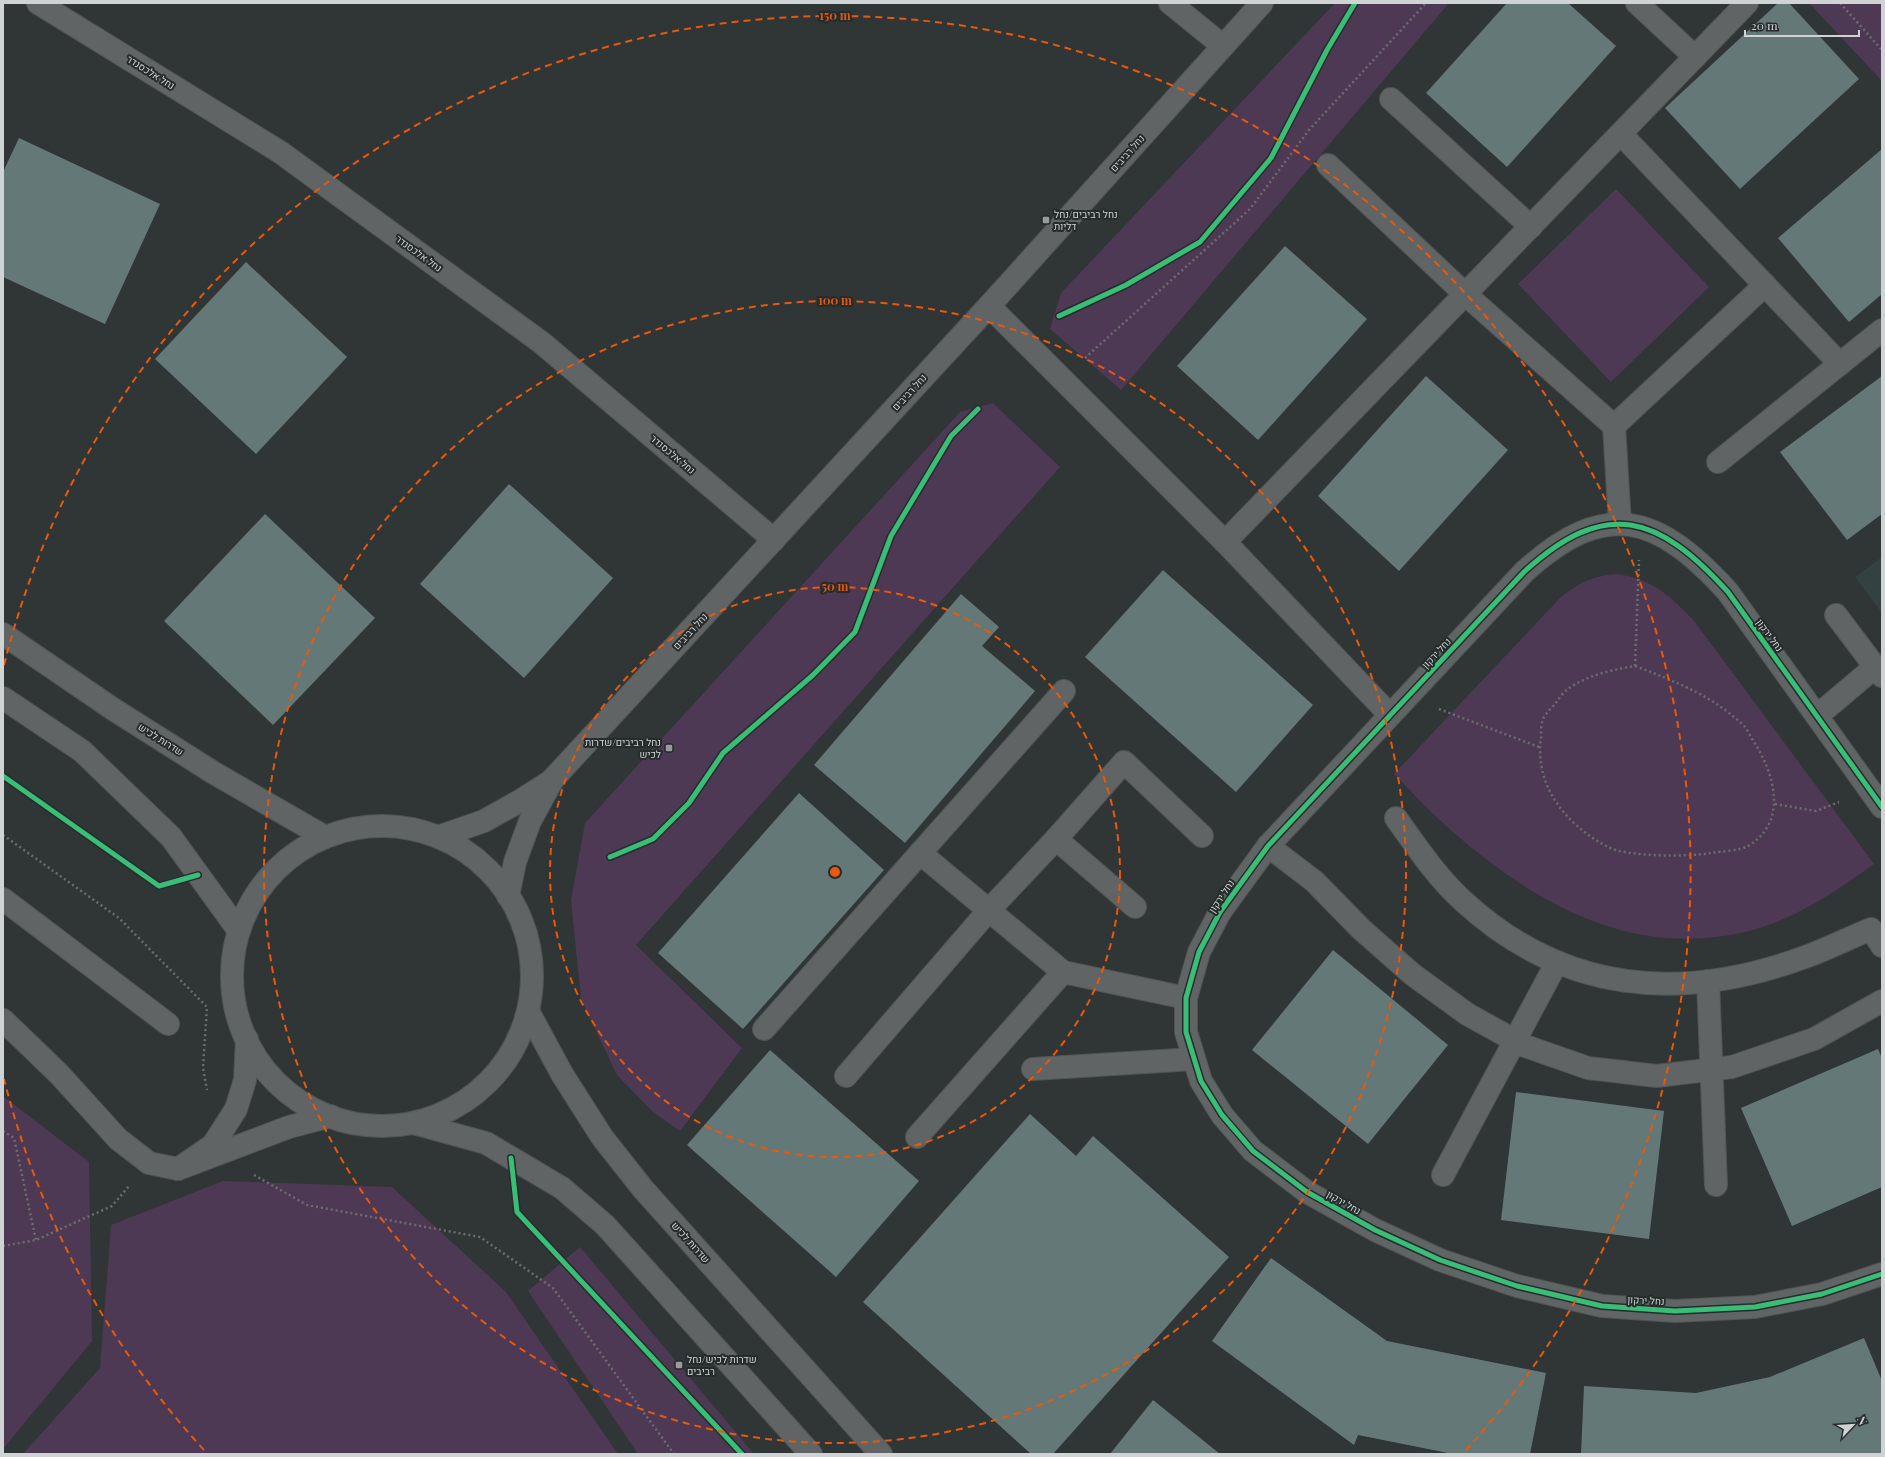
<svg xmlns="http://www.w3.org/2000/svg" width="1885" height="1457" viewBox="0 0 1885 1457" font-family="'Playfair Display',Heebo,serif">
<style>
.built{fill:#334141}
.green{fill:#4d3953}
.building{fill:#657878}
.lines{fill:none;stroke-linecap:round;stroke-linejoin:round}
.minor-casing{stroke:#505454;stroke-width:24}
.path{stroke:#6b6e6e;stroke-width:2.5;stroke-dasharray:2 3;stroke-linecap:butt}
.minor{stroke:#616464;stroke-width:22}
.cycleway-casing{stroke:#252c2b;stroke-width:8}
.cycleway{stroke:#3abd76;stroke-width:5}
.ring{fill:none;stroke:#e8590c;stroke-width:2;stroke-dasharray:7 5}
.poi-dot{fill:#979c9c;stroke:#252c2b;stroke-width:1.5}
.labels{text-anchor:middle;dominant-baseline:central;stroke-width:4;stroke-linejoin:round;paint-order:stroke}
.street-label{font-size:10px;fill:#cfd3d3;stroke:#252c2b}
.poi-label{font-size:10px;fill:#cfd3d3;stroke:#252c2b;text-anchor:start}
.centre{fill:#e8590c;stroke:#252c2b;stroke-width:2}
.ring-label{font-size:12px;text-anchor:middle;font-weight:bold;fill:#e8590c;stroke:#252c2b;stroke-width:4;stroke-linejoin:round;paint-order:stroke}
</style>
<rect width="100%" height="100%" fill="#303535"/>
<path class="built" d="M 1882,557 L 1882,613 L 1855,577 Z"/>
<g class="green">
<path d="M 1335,3 L 1449,3 L 1121,390 L 1050,329 L 1061,293 Z"/>
<path d="M 1809,3 L 1882,3 L 1882,81 Z"/>
<path d="M 1616,189 L 1709,287 L 1611,382 L 1518,284 Z"/>
<path d="M 993,403 L 1060,467 L 636,945 L 742,1048 L 680,1131 L 653,1112 L 617,1075 L 581,999 L 571,900 L 585,823 L 960,412 Z"/>
<path d="M 1615,574 C 1650,577 1672,597 1695,622 L 1874,864 C 1843,886 1815,906 1779,921 C 1756,931 1730,936 1706,938 C 1604,946 1516,889 1443,823 C 1426,808 1410,790 1394,774 L 1560,598 C 1577,584 1592,576 1615,574 Z"/>
<path d="M 3,1096 L 89,1162 L 92,1341 L 3,1449 Z"/>
<path d="M 223,1181 L 392,1187 L 506,1292 L 618,1454 L 23,1454 L 100,1368 L 111,1225 Z"/>
<path d="M 580,1247 L 754,1454 L 638,1454 L 528,1291 Z"/>
</g>
<g class="building">
<path d="M 1507,3 L 1568,3 L 1616,46 L 1507,167 L 1426,93 Z"/>
<path d="M 1778,3 L 1789,3 L 1859,79 L 1740,189 L 1665,108 Z"/>
<path d="M 19,138 L 160,204 L 105,324 L 3,277 L 3,172 Z"/>
<path d="M 1882,149 L 1882,294 L 1849,322 L 1778,238 Z"/>
<path d="M 1285,246 L 1367,319 L 1258,440 L 1177,366 Z"/>
<path d="M 246,262 L 347,357 L 256,454 L 155,359 Z"/>
<path d="M 1426,376 L 1508,450 L 1399,571 L 1318,496 Z"/>
<path d="M 1882,376 L 1882,514 L 1847,540 L 1780,452 Z"/>
<path d="M 509,484 L 613,578 L 524,678 L 420,584 Z"/>
<path d="M 265,514 L 375,618 L 273,725 L 164,621 Z"/>
<path d="M 1163,570 L 1313,705 L 1236,792 L 1085,657 Z"/>
<path d="M 961,594 L 999,627 L 982,646 L 1035,691 L 905,843 L 814,765 Z"/>
<path d="M 799,793 L 884,870 L 743,1029 L 658,953 Z"/>
<path d="M 1333,950 L 1448,1045 L 1368,1144 L 1252,1050 Z"/>
<path d="M 1878,1049 L 1882,1058 L 1882,1187 L 1792,1226 L 1741,1108 Z"/>
<path d="M 770,1050 L 919,1181 L 836,1277 L 687,1145 Z"/>
<path d="M 1516,1092 L 1664,1111 L 1649,1239 L 1501,1220 Z"/>
<path d="M 1030,1114 L 1076,1156 L 1093,1136 L 1229,1257 L 1053,1454 L 1031,1454 L 863,1302 Z"/>
<path d="M 1271,1258 L 1387,1341 L 1546,1373 L 1530,1454 L 1453,1454 L 1358,1435 L 1354,1445 L 1212,1341 Z"/>
<path d="M 1864,1338 L 1882,1381 L 1882,1454 L 1581,1454 L 1584,1386 L 1696,1393 L 1770,1377 Z"/>
<path d="M 1153,1400 L 1220,1454 L 1110,1454 Z"/>
</g>
<g class="lines">
<g class="minor-casing">
<g id="minor">
<path d="M 38,3 L 280,152 L 542,343 L 774,540"/>
<path d="M 1170,3 L 1223,46"/>
<path d="M 1637,3 L 1695,57"/>
<path d="M 1391,99 L 1531,227"/>
<path d="M 1621,134 L 1840,364"/>
<path d="M 1328,165 L 1465,294 L 1614,426 L 1620,524"/>
<path d="M 989,306 L 1225,542 L 1390,715"/>
<path d="M 1614,426 L 1765,285"/>
<path d="M 1718,462 L 1882,330"/>
<path d="M 1225,542 L 1747,3"/>
<path d="M 1836,615 L 1882,676"/>
<path d="M 3,634 L 113,709 L 214,773 L 325,837"/>
<path d="M 3,698 L 82,751 L 171,837 L 239,931"/>
<path d="M 1817,716 L 1875,667"/>
<path d="M 1882,807 L 1728,592 C 1658,515 1606,497 1524,572 L 1268,846 L 1220,912 L 1199,952 L 1186,998 L 1186,1032 L 1201,1081 L 1222,1115 L 1253,1151 L 1307,1192 L 1375,1230 L 1440,1260 L 1517,1286 L 1602,1306 L 1675,1311 L 1755,1307 L 1822,1294 L 1882,1274"/>
<path d="M 1396,818 C 1416,846 1436,876 1462,900 C 1562,993 1680,1003 1805,957 C 1827,949 1849,938 1871,929 L 1882,946"/>
<circle cx="382" cy="976" r="150"/>
<path d="M 438,837 L 484,821 L 518,802 L 551,781"/>
<path d="M 1056,839 L 1135,907"/>
<path d="M 1268,846 L 1314,881 L 1361,929 L 1412,974 L 1467,1014 L 1525,1046 L 1588,1068 L 1657,1076 L 1732,1067 L 1814,1039 L 1882,1001"/>
<path d="M 920,853 L 1063,972 L 1186,998"/>
<path d="M 508,896 L 515,862 L 530,821 L 553,779 L 989,306 L 1262,3"/>
<path d="M 3,899 L 168,1024"/>
<path d="M 1708,981 L 1716,1185"/>
<path d="M 528,1011 L 562,1074 L 602,1137 L 643,1189 L 881,1454"/>
<path d="M 3,1020 L 59,1074 L 118,1139 L 149,1163 L 178,1169"/>
<path d="M 764,1029 L 1064,691"/>
<path d="M 247,1039 L 245,1080 L 236,1109 L 213,1145 L 178,1169 L 289,1127 L 331,1116"/>
<path d="M 1033,1069 L 1194,1059"/>
<path d="M 846,1076 L 989,910 L 1056,839 L 1124,762 L 1202,836"/>
<path d="M 413,1123 L 486,1143 L 562,1188 L 605,1225 L 811,1454"/>
<path d="M 917,1137 L 1063,972"/>
<path d="M 1443,1175 L 1557,962"/>
</g>
</g>
<g class="path">
<path d="M 1840,3 L 1882,50"/>
<path d="M 1085,358 L 1250,209 L 1309,130 L 1426,3"/>
<path d="M 1635,666 C 1674,681 1709,694 1741,723 C 1747,728 1750,736 1754,742 C 1775,775 1788,822 1748,846 C 1739,851 1722,851 1711,853 C 1689,857 1627,857 1608,847 C 1566,825 1534,786 1541,737 C 1541,731 1541,722 1544,717 C 1547,712 1552,708 1555,704 C 1559,699 1563,692 1568,689 C 1587,675 1612,670 1635,666 Z"/>
<path d="M 1635,666 L 1639,560"/>
<path d="M 1439,709 L 1539,747"/>
<path d="M 1775,804 L 1816,811 L 1839,802"/>
<path d="M 3,835 L 119,918 L 207,1007 L 203,1068 L 207,1090"/>
<path d="M 3,1131 L 14,1138 L 36,1240"/>
<path d="M 254,1175 L 307,1205 L 480,1237 L 553,1288 L 674,1454"/>
<path d="M 3,1246 L 36,1240 L 112,1206 L 129,1186"/>
</g>
<use href="#minor" class="minor"/>
<g class="cycleway-casing">
<g id="cycleway">
<path d="M 1059,316 L 1126,285 L 1200,242 L 1271,158 L 1327,50 L 1355,3"/>
<path d="M 3,776 L 159,886 L 198,875"/>
<path d="M 1882,807 L 1728,592 C 1658,515 1606,497 1524,572 L 1268,846 L 1220,912 L 1199,952 L 1186,998 L 1186,1032 L 1201,1081 L 1222,1115 L 1253,1151 L 1307,1192 L 1375,1230 L 1440,1260 L 1517,1286 L 1602,1306 L 1675,1311 L 1755,1307 L 1822,1294 L 1882,1274"/>
<path d="M 610,857 L 653,839 L 689,803 L 723,753 L 813,675 L 855,632 L 891,536 L 951,436 L 978,409"/>
<path d="M 511,1158 L 517,1212 L 742,1454"/>
</g>
</g>
<use href="#cycleway" class="cycleway"/>
</g>
<g class="ring">
<circle cx="835" cy="872" r="285"/>
<circle cx="835" cy="872" r="571"/>
<path d="M204 1450A856 856 0 0 1 4 1079M4 665A856 856 0 1 1 1466 1450"/>
</g>
<g class="poi-dot">
<rect x="1042" y="216" width="8" height="8" rx="2"/>
<rect x="665" y="744" width="8" height="8" rx="2"/>
<rect x="675" y="1361" width="8" height="8" rx="2"/>
</g>
<g class="labels">
<g class="street-label">
<text transform="translate(151 72) rotate(32)">נחל אלכסנדר</text>
<text transform="translate(1127 153) rotate(-48)">נחל רביבים</text>
<text transform="translate(419 253) rotate(36)">נחל אלכסנדר</text>
<text transform="translate(909 392) rotate(-47)">נחל רביבים</text>
<text transform="translate(673 454) rotate(40)">נחל אלכסנדר</text>
<text transform="translate(690 631) rotate(-47)">נחל רביבים</text>
<text transform="translate(1770 635) rotate(54)">נחל ירקון</text>
<text transform="translate(1436 653) rotate(-47)">נחל ירקון</text>
<text transform="translate(161 739) rotate(32)">שדרות לכיש</text>
<text transform="translate(1221 896) rotate(-56)">נחל ירקון</text>
<text transform="translate(1344 1202) rotate(30)">נחל ירקון</text>
<text transform="translate(691 1242) rotate(48)">שדרות לכיש</text>
<text transform="translate(1646 1300) rotate(3)">נחל ירקון</text>
</g>
<g class="poi-label">
<text x="1054" y="214">נחל רביבים/נחל<tspan x="1054" dy="12">דליות</tspan></text>
<text x="661" y="742" text-anchor="end">נחל רביבים/שדרות<tspan x="661" dy="12">לכיש</tspan></text>
<text x="687" y="1359">שדרות לכיש/נחל<tspan x="687" dy="12">רביבים</tspan></text>
</g>
</g>
<circle cx="835" cy="872" r="6" class="centre"/>
<g class="ring-label">
<text x="835" y="20">150 m</text>
<text x="835" y="305">100 m</text>
<text x="835" y="591">50 m</text>
</g>
<rect width="1885" height="1457" fill="none" stroke="#cfd3d3" stroke-width="8"/>
<g transform="translate(1853 1425) rotate(65)" stroke="#252c2b" stroke-width="3" paint-order="stroke">
<path d="M0-3L7 15L0 10L-7 15Z" fill="#cfd3d3"/>
<text y="-6" font-size="11" font-weight="bold" text-anchor="middle" fill="#cfd3d3">N</text>
</g>
<path d="M1745 30v6h114v-6" fill="none" stroke="#cfd3d3" stroke-width="2"/>
<text x="1751" y="30" font-size="12" fill="#cfd3d3" stroke="#252c2b" stroke-width="3" paint-order="stroke">20 m</text>
</svg>
